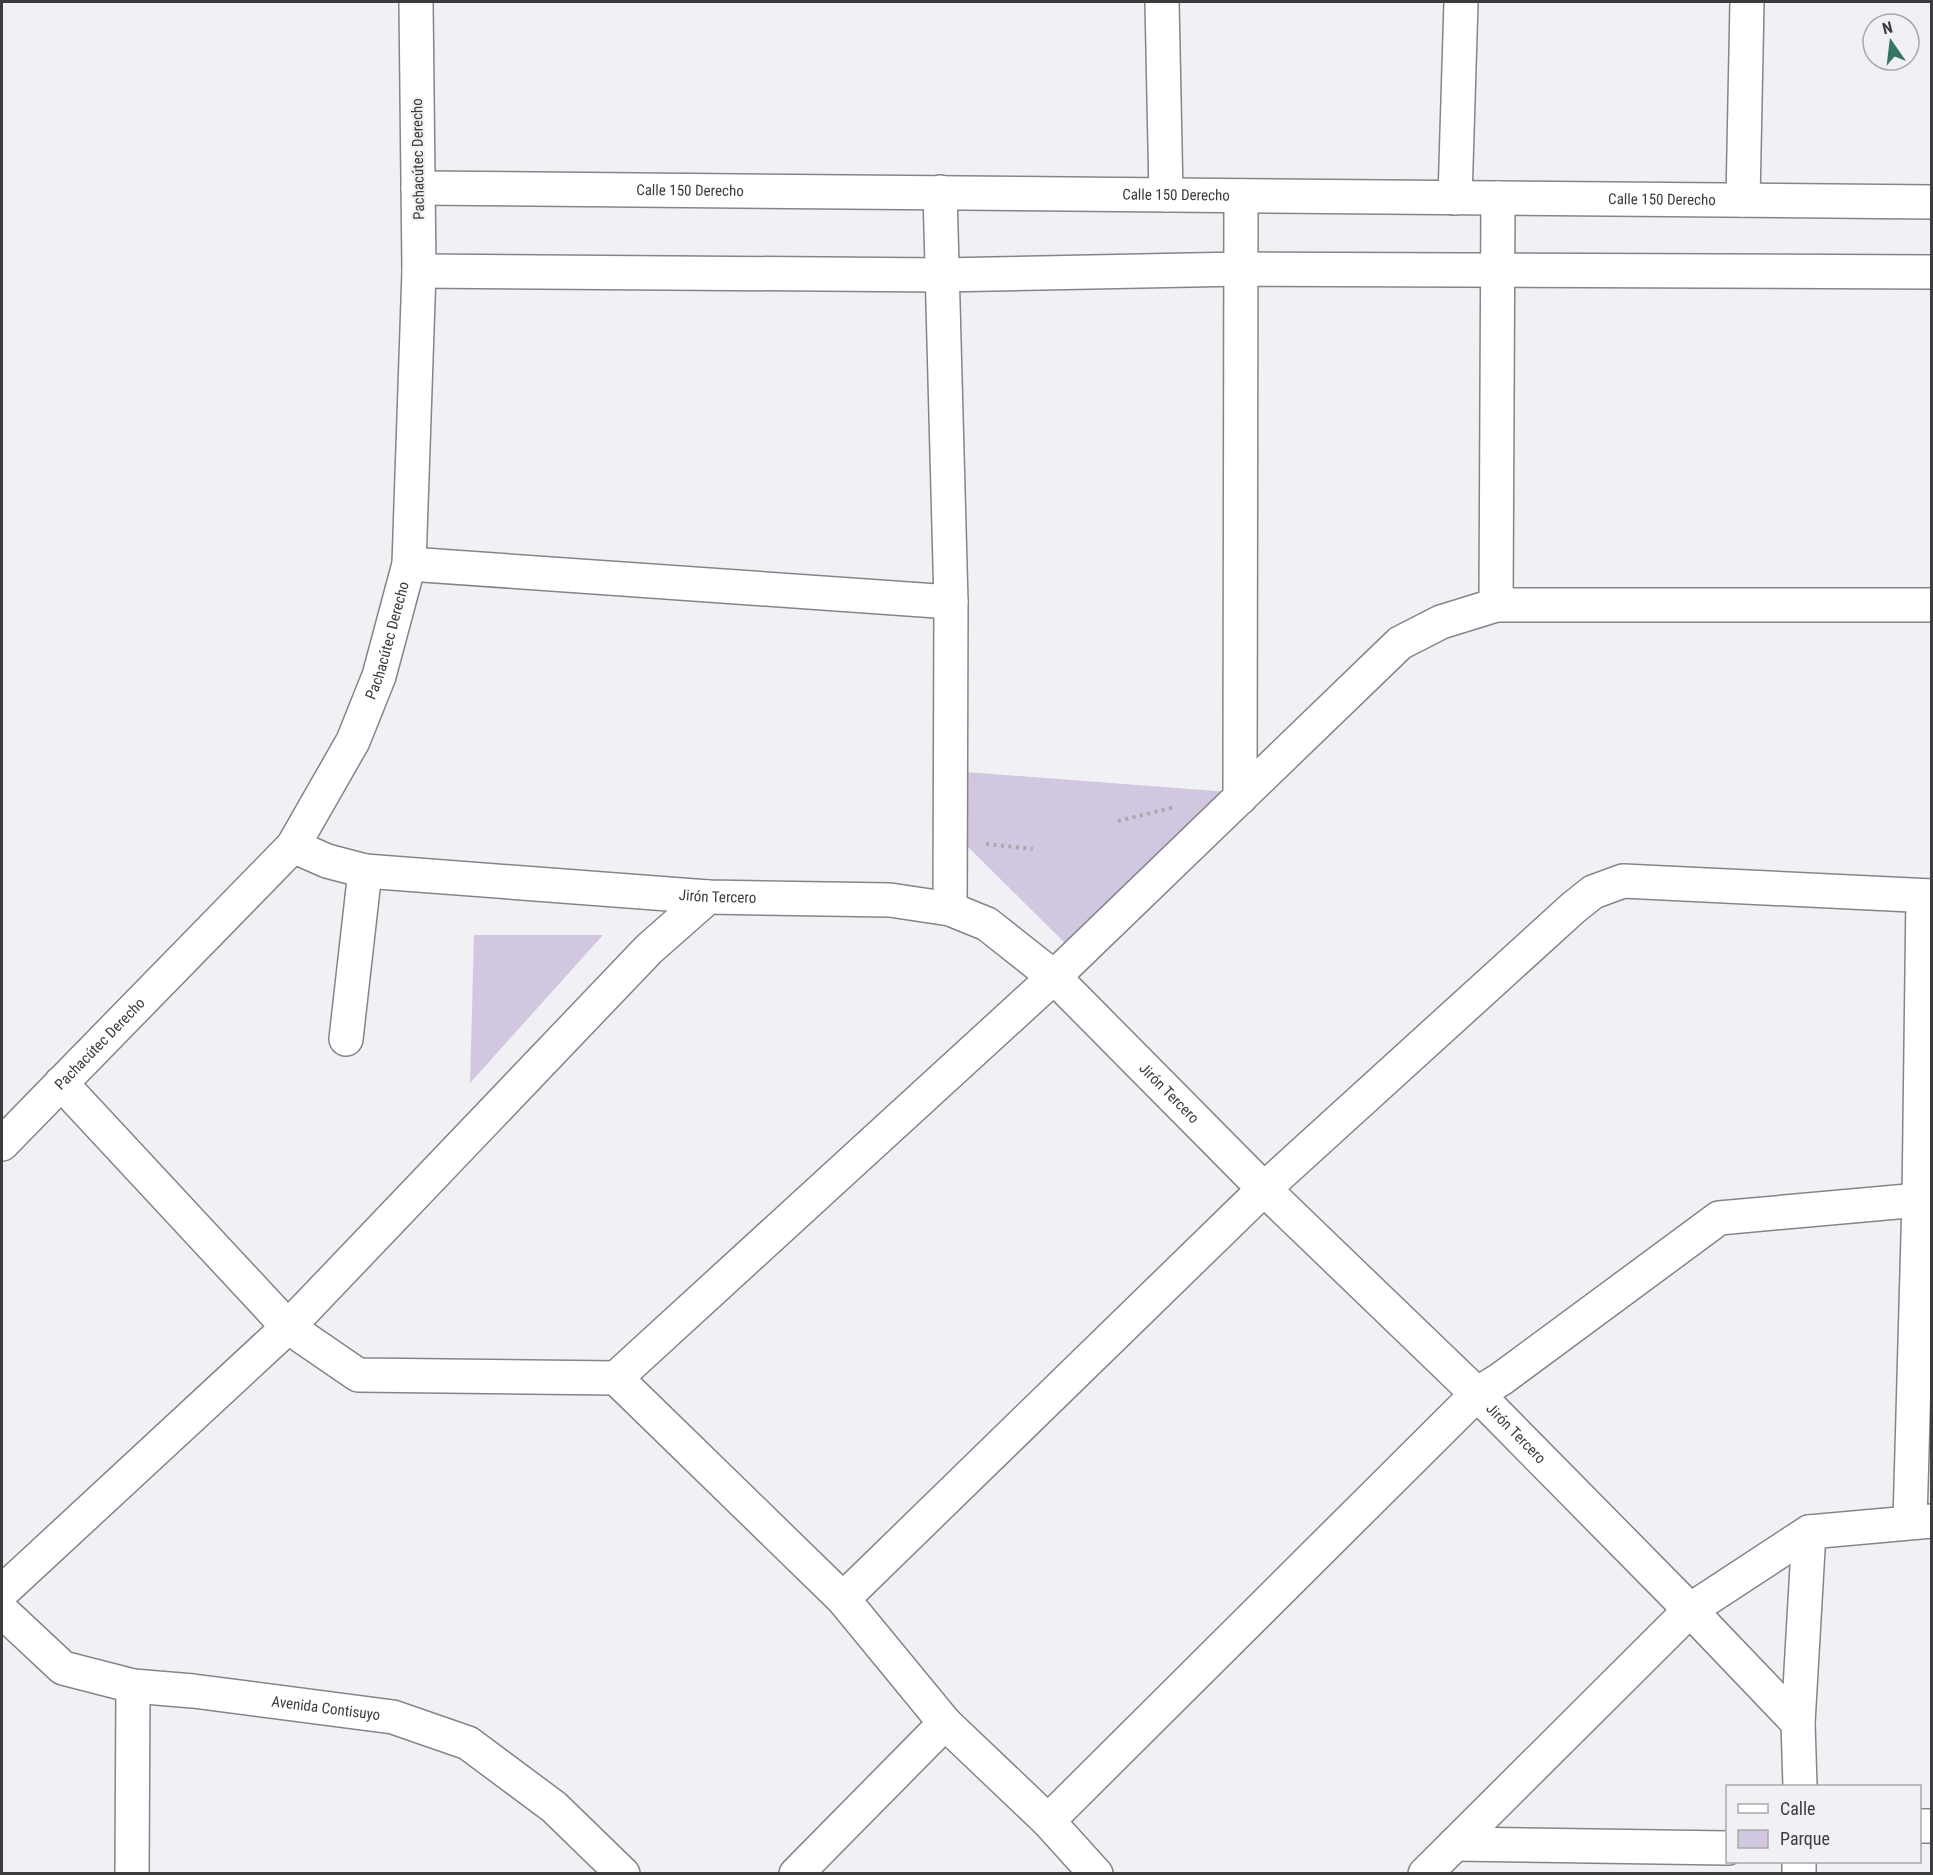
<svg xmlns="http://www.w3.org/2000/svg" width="1933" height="1875" viewBox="0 0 1933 1875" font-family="'Roboto Condensed',sans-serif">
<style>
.park{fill:#d2c7e0}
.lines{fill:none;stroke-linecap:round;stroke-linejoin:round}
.minor-casing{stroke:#868488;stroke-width:36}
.tertiary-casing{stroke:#868488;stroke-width:36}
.path{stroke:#aaa9ad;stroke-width:4;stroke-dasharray:3 4.5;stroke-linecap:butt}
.minor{stroke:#fff;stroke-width:33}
.tertiary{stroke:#fff;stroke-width:33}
.labels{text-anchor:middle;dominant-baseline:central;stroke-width:4.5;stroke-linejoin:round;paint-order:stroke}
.street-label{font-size:15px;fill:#3c3b3d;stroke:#f1f0f4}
</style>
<rect width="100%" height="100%" fill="#f1f0f4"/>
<g class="park">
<path d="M 965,772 L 1229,792 L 1066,944 L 963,842 Z"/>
<path d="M 474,935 L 603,935 L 470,1083 Z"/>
</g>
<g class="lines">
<g class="minor-casing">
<g id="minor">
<path d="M 1162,2 L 1166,195"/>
<path d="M 940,192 L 951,602 L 950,909"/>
<path d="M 1455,198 L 1461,2"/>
<path d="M 1743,200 L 1747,2"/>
<path d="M 409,564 L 951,602"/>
<path d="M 1496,605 L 1498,198"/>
<path d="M 1240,798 L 1241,196"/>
<path id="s1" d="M 293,846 L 327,861 L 365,871 L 708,897 L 890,900 L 950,909 L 987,924 L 1054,977 L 1264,1189 L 1477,1394 L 1690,1610 L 1798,1723 L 1800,1786"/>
<path d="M 346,1039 L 365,871"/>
<path d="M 61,1083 L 288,1327 L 358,1375 L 616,1378 L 843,1599 L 945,1723 L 1048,1821 L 1096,1874"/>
<path d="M 616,1378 L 1054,977 L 1400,643 L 1441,622 L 1496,605 L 1932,605"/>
<path d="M 1910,1522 L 1919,1200 L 1923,896"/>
<path d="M 2,1592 L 288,1327 L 649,949 L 708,897"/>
<path d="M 843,1599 L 1264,1189 L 1573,908 L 1593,892 L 1623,881 L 1932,896"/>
<path id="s2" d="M 2,1611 L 63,1668 L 133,1686 L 193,1691 L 393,1717 L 468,1743 L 554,1807 L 623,1874"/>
<path d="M 1798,1723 L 1809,1532"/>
<path d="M 1048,1821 L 1477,1394 L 1501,1379 L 1719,1218 L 1919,1200"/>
<path d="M 1920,1826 L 1932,1826"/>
<path d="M 1455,1844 L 1728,1848"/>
<path d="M 132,1874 L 133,1686"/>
<path d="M 796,1874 L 945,1723"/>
<path d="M 1425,1874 L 1690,1610 L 1809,1532 L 1932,1521"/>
<path d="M 1799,1874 L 1799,1862"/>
</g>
</g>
<g class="tertiary-casing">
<g id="tertiary">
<path id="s3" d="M 418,188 L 1932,202"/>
<path d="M 419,271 L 942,275 L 1241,269 L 1932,272"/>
<path id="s4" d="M 2,1144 L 293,846 L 353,741 L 379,676 L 409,564 L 419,271 L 416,2"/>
</g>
</g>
<g class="path">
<path d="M 1118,821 L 1175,807"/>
<path d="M 986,844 L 1033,849"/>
</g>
<use href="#minor" class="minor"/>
<use href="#tertiary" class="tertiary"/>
</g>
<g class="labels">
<g class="street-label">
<text transform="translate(418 159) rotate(-91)">Pachacútec Derecho</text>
<text stroke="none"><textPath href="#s3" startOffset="272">Calle 150 Derecho</textPath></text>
<text stroke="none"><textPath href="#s3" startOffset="758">Calle 150 Derecho</textPath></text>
<text stroke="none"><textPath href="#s3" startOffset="1244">Calle 150 Derecho</textPath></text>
<text stroke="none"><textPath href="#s4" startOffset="644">Pachacútec Derecho</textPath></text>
<text stroke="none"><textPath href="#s1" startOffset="430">Jirón Tercero</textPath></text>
<text stroke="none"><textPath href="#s4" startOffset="140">Pachacútec Derecho</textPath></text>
<text stroke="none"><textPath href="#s1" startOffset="952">Jirón Tercero</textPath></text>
<text stroke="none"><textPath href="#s1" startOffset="1438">Jirón Tercero</textPath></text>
<text stroke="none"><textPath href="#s2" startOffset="350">Avenida Contisuyo</textPath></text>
</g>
</g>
<rect width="1933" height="1875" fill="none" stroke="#3c3b3d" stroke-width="6"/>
<rect x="1726" y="1785" width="195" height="78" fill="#f1f0f4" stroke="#a9a8ab" stroke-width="1.5"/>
<rect x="1738" y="1804" width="30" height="9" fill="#ffffff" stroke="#a9a8ab" stroke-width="1.5"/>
<text x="1780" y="1815" font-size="18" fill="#3c3b3d">Calle</text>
<rect x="1738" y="1830" width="30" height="18" fill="#d2c7e0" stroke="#a9a8ab" stroke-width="1.5"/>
<text x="1780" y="1845" font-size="18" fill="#3c3b3d">Parque</text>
<g transform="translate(1891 42) rotate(346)"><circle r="28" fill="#f1f0f4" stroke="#a9a8ab" stroke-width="1.5"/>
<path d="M0-4.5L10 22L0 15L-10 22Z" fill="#367563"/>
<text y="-9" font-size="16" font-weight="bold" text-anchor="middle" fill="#3c3b3d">N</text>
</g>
</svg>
